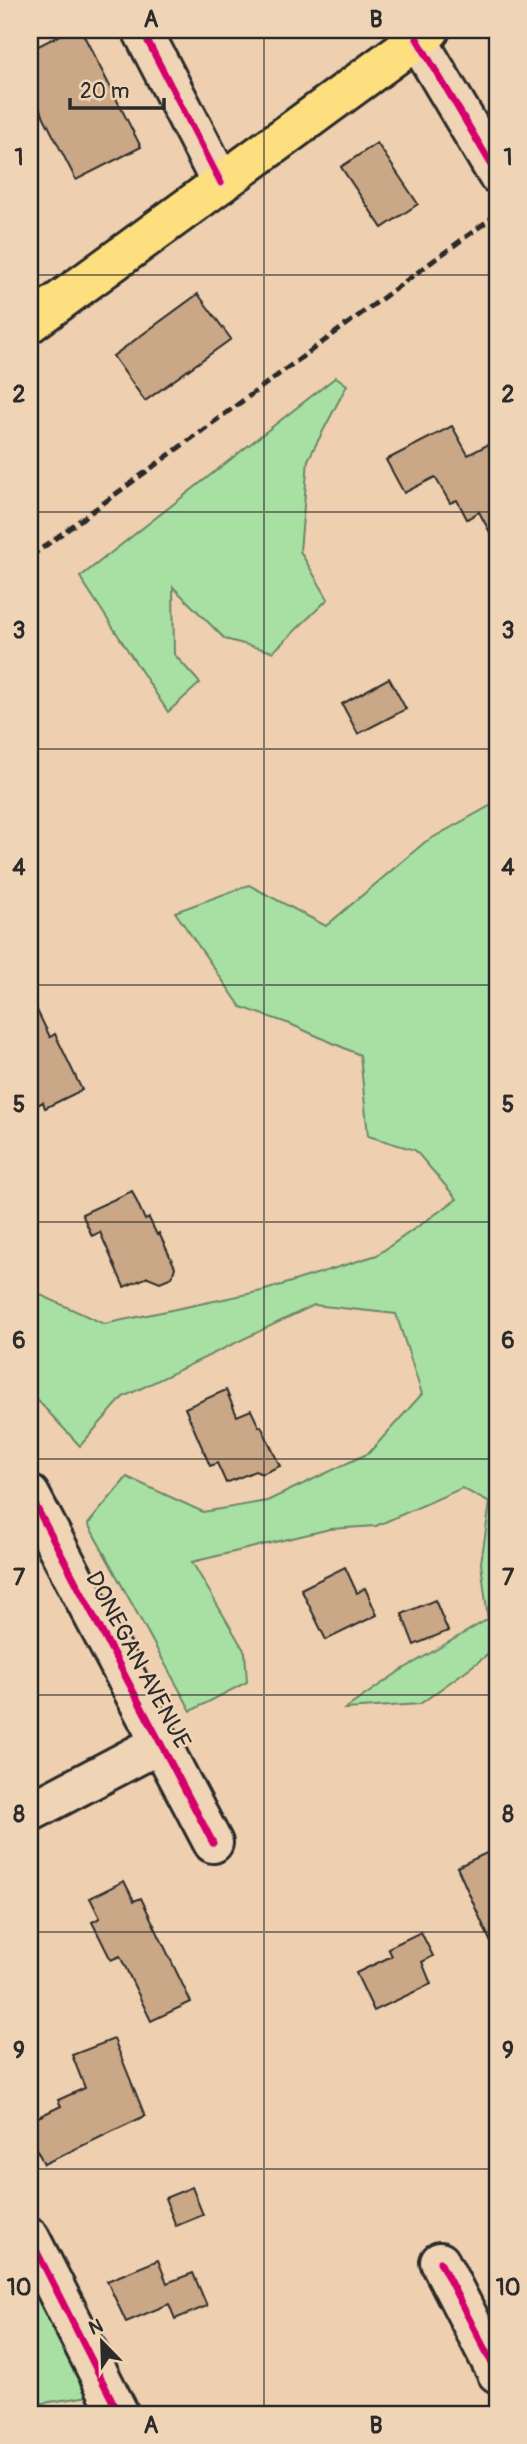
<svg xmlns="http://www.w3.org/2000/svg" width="527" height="2444" viewBox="0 0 527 2444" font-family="Pangolin,sans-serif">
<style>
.green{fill:#a8e0a4;stroke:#6a8668;stroke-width:2}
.building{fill:#caa887;stroke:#2b2b2b;stroke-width:2}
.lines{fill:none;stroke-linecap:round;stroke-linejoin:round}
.minor-casing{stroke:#2b2b2b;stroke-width:44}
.primary-casing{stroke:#2b2b2b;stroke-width:44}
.minor{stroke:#efd4b6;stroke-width:38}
.primary{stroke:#fedf80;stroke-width:38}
.rail{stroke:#2b2b2b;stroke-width:5;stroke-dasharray:10 5;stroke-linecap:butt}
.cycleway-casing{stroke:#efd4b6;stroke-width:11}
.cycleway{stroke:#d6006c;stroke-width:7}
.grid{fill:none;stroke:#2b2b2b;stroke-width:2;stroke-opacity:0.55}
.labels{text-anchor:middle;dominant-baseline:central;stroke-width:5;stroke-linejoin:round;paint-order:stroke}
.street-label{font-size:24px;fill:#2b2b2b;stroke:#efd4b6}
.neatline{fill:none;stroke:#2b2b2b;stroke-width:2.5}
.grid-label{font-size:23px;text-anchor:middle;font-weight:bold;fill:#2b2b2b}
</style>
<rect width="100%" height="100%" fill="#eed0b0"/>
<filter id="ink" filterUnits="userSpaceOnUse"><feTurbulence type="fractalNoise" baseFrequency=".0143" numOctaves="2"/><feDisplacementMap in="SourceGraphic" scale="14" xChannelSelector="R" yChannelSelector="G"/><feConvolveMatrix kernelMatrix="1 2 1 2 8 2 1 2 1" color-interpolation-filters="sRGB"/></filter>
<g filter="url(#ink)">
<g class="green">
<path d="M 336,377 L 347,385 L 308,460 L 300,551 L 328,599 L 273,652 L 225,639 L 173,587 L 174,654 L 200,683 L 168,712 L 80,577 Z"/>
<path d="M 497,802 L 497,1648 L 420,1704 L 345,1709 L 400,1671 L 488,1619 L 481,1563 L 490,1503 L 462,1488 L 376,1526 L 330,1529 L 192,1562 L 245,1652 L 247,1682 L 191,1711 L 88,1524 L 127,1477 L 203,1512 L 267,1501 L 369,1453 L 422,1394 L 396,1314 L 314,1305 L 123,1397 L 80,1446 L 30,1392 L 30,1290 L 104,1324 L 262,1291 L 377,1255 L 457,1199 L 415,1150 L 368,1136 L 360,1055 L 290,1024 L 241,1007 L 175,912 L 249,885 L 326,926 L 425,842 Z"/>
<path d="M 30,2277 L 96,2395 L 30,2405 Z"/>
</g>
<g class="building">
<path d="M 70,30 L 81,30 L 141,147 L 76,180 L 30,90 L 30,50 Z"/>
<path d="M 377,143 L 418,204 L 382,228 L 341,167 Z"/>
<path d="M 198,294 L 231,339 L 145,401 L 113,356 Z"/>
<path d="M 452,426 L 468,455 L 497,440 L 497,545 L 479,512 L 467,519 L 457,500 L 450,503 L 435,477 L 404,493 L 386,460 Z"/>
<path d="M 389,678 L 406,709 L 358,734 L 342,704 Z"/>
<path d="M 30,996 L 50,1037 L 55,1034 L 82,1090 L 45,1108 L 43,1102 L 30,1109 Z"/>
<path d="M 132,1191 L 145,1220 L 149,1218 L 157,1235 L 159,1233 L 175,1267 L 172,1277 L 160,1282 L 148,1277 L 124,1287 L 100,1232 L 92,1236 L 82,1214 Z"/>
<path d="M 226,1390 L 237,1416 L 251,1410 L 259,1427 L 261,1426 L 280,1466 L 262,1474 L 255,1471 L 226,1483 L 217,1463 L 210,1466 L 185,1408 Z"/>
<path d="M 345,1567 L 357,1593 L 365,1588 L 377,1615 L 326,1640 L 301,1589 Z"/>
<path d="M 435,1600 L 448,1631 L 414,1645 L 402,1614 Z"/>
<path d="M 497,1848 L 497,1956 L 457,1867 Z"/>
<path d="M 124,1881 L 134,1901 L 141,1898 L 191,2002 L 151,2021 L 120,1956 L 111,1960 L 92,1922 L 100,1918 L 90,1898 Z"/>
<path d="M 421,1932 L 433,1956 L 422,1962 L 431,1984 L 374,2011 L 356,1973 L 392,1956 L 388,1948 Z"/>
<path d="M 114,2039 L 145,2116 L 44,2164 L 37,2150 L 30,2154 L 30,2121 L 61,2106 L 58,2100 L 85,2088 L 72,2055 Z"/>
<path d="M 192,2187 L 203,2215 L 176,2226 L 165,2198 Z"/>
<path d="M 158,2260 L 167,2283 L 193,2273 L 207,2306 L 175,2319 L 169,2304 L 126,2322 L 107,2281 Z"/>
</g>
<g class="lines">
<g class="minor-casing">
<g id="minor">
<path d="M 142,30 L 221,183"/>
<path d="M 417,39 L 497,174"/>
<path d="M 30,1495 L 213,1843"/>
<path d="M 30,1812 L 159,1744"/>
<path d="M 30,2238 L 119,2414"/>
<path d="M 440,2262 L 497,2373"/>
</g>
</g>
<g class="primary-casing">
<path id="primary" d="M 30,323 L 430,30"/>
</g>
<use href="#minor" class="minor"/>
<use href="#primary" class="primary"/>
<path class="rail" d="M 30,557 L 497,214"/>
<g class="cycleway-casing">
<g id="cycleway">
<path d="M 142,30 L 221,183"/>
<path d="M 417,39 L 497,174"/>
<path d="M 30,1495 L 213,1843"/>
<path d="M 30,2238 L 119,2414"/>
<path d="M 440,2262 L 497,2373"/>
</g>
</g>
<use href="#cycleway" class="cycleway"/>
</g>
</g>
<path class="grid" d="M 264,30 L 264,2414M 30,275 L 497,275M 30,512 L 497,512M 30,749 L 497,749M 30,985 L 497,985M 30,1222 L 497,1222M 30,1459 L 497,1459M 30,1695 L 497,1695M 30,1932 L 497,1932M 30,2169 L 497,2169"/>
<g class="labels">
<g class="street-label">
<text transform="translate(138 1660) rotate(62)">DONEGAN AVENUE</text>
</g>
</g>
<rect width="527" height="2444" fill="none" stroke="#efd4b6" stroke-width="77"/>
<g transform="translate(102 2342) rotate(337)" stroke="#efd4b6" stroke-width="5" paint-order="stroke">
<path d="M0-5L12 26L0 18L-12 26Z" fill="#2b2b2b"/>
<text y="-10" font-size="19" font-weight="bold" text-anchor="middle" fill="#2b2b2b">N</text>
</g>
<path d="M70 98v10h94v-10" fill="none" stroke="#2b2b2b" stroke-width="3.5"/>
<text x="80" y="98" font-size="21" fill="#2b2b2b" stroke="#efd4b6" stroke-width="5" paint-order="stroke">20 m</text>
<rect x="38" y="38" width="451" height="2368" class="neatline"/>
<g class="grid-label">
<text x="151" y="27">A</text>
<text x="376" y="27">B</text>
<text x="19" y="165">1</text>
<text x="508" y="165">1</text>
<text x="19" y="402">2</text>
<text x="508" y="402">2</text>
<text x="19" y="638">3</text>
<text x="508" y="638">3</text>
<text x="19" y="875">4</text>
<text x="508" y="875">4</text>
<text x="19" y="1112">5</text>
<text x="508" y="1112">5</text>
<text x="19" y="1348">6</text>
<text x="508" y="1348">6</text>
<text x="19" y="1585">7</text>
<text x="508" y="1585">7</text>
<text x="19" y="1822">8</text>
<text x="508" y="1822">8</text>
<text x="19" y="2058">9</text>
<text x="508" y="2058">9</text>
<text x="19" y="2295">10</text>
<text x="508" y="2295">10</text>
<text x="151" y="2433">A</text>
<text x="376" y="2433">B</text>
</g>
</svg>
